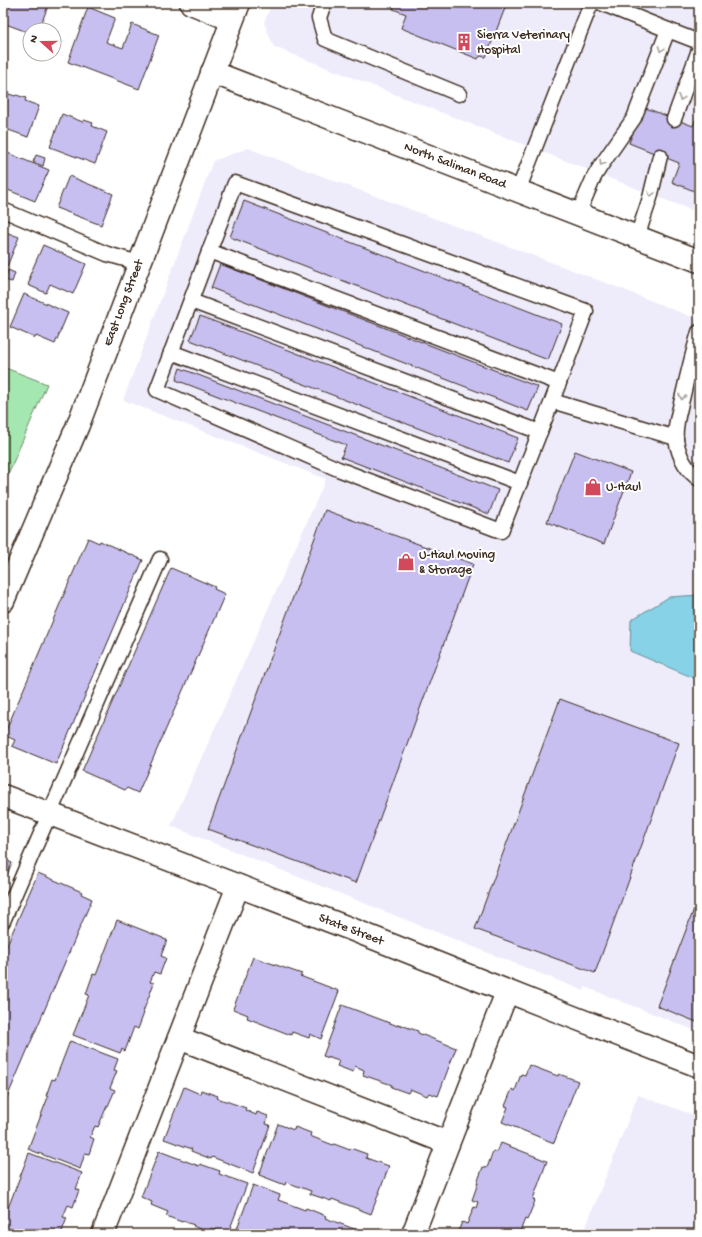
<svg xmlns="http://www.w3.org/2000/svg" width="702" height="1237" viewBox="0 0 702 1237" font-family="'Gochi Hand',sans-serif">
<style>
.built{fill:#eeecfb}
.green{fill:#a4e7b1;stroke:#708868}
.water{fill:#87d2e7;stroke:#698f97}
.building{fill:#c8bff1;stroke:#3b2a1e}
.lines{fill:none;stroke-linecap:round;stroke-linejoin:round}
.service-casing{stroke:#3b2a1e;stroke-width:17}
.minor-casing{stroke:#3b2a1e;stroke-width:25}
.tertiary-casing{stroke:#3b2a1e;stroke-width:25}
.service{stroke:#fff;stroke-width:14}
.minor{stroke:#fff;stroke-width:22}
.tertiary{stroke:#fff;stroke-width:22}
.oneway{stroke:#a79f9a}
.labels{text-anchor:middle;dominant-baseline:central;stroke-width:4;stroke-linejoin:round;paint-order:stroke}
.poi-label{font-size:13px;fill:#3b2a1e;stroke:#fff;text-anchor:start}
.street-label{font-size:13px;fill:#3b2a1e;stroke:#fff}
</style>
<rect width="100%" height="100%" fill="#fff"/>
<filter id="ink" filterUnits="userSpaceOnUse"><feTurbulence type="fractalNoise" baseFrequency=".025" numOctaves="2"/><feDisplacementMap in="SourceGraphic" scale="8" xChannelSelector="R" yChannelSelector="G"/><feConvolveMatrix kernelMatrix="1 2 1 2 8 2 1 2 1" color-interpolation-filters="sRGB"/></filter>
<g filter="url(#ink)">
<g class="built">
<path d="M 272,3 L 699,3 L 699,213 L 274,47 L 264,23 Z"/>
<path d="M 248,148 L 622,289 L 699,320 L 699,1032 L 585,987 L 584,991 L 171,826 L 326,479 L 123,400 L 213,161 Z"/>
<path d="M 638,1095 L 699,1117 L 699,1234 L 583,1234 Z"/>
</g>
<path class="green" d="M 3,367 L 47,384 L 3,486 Z"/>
<path class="water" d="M 699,595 L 699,664 L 694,678 L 630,651 L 631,620 L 669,597 Z"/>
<g class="building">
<path d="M 3,3 L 49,3 L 39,30 L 30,30 L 30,33 L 3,23 Z"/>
<path d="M 395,3 L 507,3 L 486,57 L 480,56 L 478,59 L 401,28 L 406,14 L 393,9 Z"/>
<path d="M 88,7 L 115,18 L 106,42 L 123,48 L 132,24 L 159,35 L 139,89 L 68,62 Z"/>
<path d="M 3,92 L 15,96 L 16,95 L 26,98 L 25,101 L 39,106 L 28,137 L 3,128 Z"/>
<path d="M 643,107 L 693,126 L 699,111 L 699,193 L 672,182 L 679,163 L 629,143 Z"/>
<path d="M 62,114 L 83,122 L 84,120 L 93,123 L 92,126 L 107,132 L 95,164 L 50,147 Z"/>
<path d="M 5,152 L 49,170 L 35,201 L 3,188 L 3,157 Z"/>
<path d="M 36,155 L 45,158 L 43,166 L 33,162 Z"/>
<path d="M 69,176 L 113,194 L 101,225 L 56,208 Z"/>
<path d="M 244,201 L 562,324 L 548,360 L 230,237 Z"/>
<path d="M 3,231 L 19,237 L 6,269 L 3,268 Z"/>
<path d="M 43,245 L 86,264 L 73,294 L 50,284 L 46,293 L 28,285 L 31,277 L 29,277 Z"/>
<path d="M 220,264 L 538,387 L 528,411 L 211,288 Z"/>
<path d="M 8,270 L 15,273 L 12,282 L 5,280 Z"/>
<path d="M 24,294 L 68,313 L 55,344 L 36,336 L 35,338 L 10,327 Z"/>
<path d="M 200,316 L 518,438 L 508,463 L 190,340 Z"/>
<path d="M 180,368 L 498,490 L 489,514 L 341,457 L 346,445 L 176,380 Z"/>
<path d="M 575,451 L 631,472 L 604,544 L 547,522 Z"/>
<path d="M 325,510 L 473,564 L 356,883 L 208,829 Z"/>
<path d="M 88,538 L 99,543 L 100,541 L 143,560 L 56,764 L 12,746 L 15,740 L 4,735 Z"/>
<path d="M 171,568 L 215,587 L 214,589 L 225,594 L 138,793 L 127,788 L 125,790 L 82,771 Z"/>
<path d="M 560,699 L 679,743 L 595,973 L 475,929 Z"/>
<path d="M 3,859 L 12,863 L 3,884 Z"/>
<path d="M 38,873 L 82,892 L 81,894 L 92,899 L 3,1107 L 3,954 Z"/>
<path d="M 699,896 L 699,1023 L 657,1006 Z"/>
<path d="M 117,920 L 163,938 L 163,939 L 167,940 L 161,956 L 166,958 L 160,974 L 154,972 L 150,982 L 154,983 L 143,1012 L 144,1013 L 138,1029 L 134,1027 L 125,1051 L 122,1049 L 120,1053 L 73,1035 L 89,995 L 86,994 L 93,974 L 96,975 Z"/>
<path d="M 253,957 L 302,974 L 300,976 L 339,991 L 321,1039 L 310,1034 L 309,1038 L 292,1032 L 291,1035 L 247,1018 L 248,1015 L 233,1009 Z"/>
<path d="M 342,1005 L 398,1026 L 398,1024 L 418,1031 L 418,1033 L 456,1048 L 438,1096 L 429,1093 L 427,1096 L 410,1089 L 408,1093 L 391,1087 L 392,1085 L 363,1075 L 364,1070 L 355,1066 L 353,1072 L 337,1066 L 339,1061 L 323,1056 Z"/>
<path d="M 70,1041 L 118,1059 L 114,1070 L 117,1071 L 110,1088 L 115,1090 L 108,1106 L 107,1106 L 98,1127 L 95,1126 L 90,1137 L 94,1139 L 89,1154 L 85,1153 L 80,1169 L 28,1149 L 48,1097 L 46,1096 L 52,1079 L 55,1080 Z"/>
<path d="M 529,1065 L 558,1076 L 559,1074 L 578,1081 L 554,1143 L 502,1122 L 508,1107 L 505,1106 L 512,1089 L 515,1091 L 521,1074 L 525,1075 Z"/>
<path d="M 184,1087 L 200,1094 L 201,1090 L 218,1096 L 217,1098 L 246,1108 L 245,1110 L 256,1115 L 257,1112 L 268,1116 L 266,1124 L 270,1125 L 253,1173 L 212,1157 L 211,1159 L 191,1151 L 192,1149 L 164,1139 Z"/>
<path d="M 278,1124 L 294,1130 L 295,1127 L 311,1133 L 310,1136 L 333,1145 L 334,1144 L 350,1150 L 350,1148 L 367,1154 L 366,1158 L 389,1166 L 371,1214 L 332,1199 L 331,1201 L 310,1194 L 311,1191 L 286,1182 L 285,1185 L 259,1175 Z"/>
<path d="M 501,1143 L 547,1161 L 533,1199 L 535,1201 L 527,1220 L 525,1219 L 519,1234 L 457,1234 L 462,1222 L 467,1224 L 474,1207 L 476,1208 L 478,1202 L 472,1200 L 478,1183 L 477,1183 L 483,1167 L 487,1168 L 493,1151 L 497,1152 Z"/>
<path d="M 159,1151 L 199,1166 L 200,1164 L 220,1171 L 219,1174 L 247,1184 L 229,1231 L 227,1230 L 226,1234 L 211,1228 L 209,1233 L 193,1226 L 194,1225 L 183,1221 L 182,1222 L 166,1216 L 168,1212 L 151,1205 L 152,1202 L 141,1197 Z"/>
<path d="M 29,1153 L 82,1173 L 76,1189 L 79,1190 L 73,1207 L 68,1205 L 63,1217 L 67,1218 L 61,1234 L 3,1234 L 3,1215 L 6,1207 L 8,1208 Z"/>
<path d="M 253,1185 L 280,1195 L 278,1200 L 305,1210 L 306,1208 L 326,1216 L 325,1218 L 365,1233 L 364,1234 L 235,1234 Z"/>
</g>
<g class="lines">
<g class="service-casing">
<g id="service">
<path d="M 324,3 L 319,18 L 325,39 L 459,94"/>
<path d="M 601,3 L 668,30"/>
<path d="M 674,119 L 699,50"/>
<path d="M 518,191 L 590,6 L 593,3"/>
<path d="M 3,210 L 107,254 L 139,263"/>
<path d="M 578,214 L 594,177 L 600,167 L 634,118 L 668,30 L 699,42"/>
<path d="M 637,237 L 650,198 L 660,156"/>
<path d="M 209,251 L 559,383"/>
<path d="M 191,301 L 540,432"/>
<path d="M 699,332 C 693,353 688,373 683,395 C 680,409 674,426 676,440 C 679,456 686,470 699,479"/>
<path d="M 171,352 L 520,483"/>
<path d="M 552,401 L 501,531 L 338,469 L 157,390 L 235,183 L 586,311 L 552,401 L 676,438"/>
<path d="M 3,921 L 160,559"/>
</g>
</g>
<g class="minor-casing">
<g id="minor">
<path d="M 191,3 L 232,20"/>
<path d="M 3,796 L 351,929 L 547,1007 L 699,1066"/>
<path d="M 179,1038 L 448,1143"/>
<path d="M 103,1234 L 206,968 L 238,886"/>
<path d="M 413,1234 L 507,992"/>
</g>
</g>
<g class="tertiary-casing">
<g id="tertiary">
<path d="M 212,72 L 699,261"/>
<path d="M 3,601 L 78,425 L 239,3"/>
</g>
</g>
<use href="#service" class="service"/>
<use href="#minor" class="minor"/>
<use href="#tertiary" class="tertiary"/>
</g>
<defs><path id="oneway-chevron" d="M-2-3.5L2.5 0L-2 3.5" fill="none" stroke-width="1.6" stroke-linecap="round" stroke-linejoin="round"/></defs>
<g class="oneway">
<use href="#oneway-chevron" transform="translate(661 49) rotate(111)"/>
<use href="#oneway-chevron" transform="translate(681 98) rotate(110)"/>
<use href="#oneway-chevron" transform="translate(602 163) rotate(124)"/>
<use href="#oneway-chevron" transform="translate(651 194) rotate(104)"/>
<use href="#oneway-chevron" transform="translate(682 397) rotate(103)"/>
</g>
</g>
<defs>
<g id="building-bare" transform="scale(1.38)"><path d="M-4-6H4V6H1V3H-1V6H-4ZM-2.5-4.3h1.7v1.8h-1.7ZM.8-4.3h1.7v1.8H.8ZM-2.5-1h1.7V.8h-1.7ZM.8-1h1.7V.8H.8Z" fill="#d1495b" stroke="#fff" stroke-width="2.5" paint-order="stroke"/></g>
<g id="shop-bare" transform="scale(1.38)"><path d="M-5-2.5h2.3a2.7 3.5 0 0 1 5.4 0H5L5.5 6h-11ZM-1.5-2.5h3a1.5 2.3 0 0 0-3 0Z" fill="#d1495b" stroke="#fff" stroke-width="2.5" paint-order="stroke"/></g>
</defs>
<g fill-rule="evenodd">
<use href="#building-bare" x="464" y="42"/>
<use href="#shop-bare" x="593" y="487"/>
<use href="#shop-bare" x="406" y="562"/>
</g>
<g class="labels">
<g class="poi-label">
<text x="477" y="35">Sierra Veterinary<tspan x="477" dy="15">Hospital</tspan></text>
<text x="606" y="487">U-Haul</text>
<text x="419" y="555">U-Haul Moving<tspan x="419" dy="15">&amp; Storage</tspan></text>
</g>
<g class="street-label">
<text transform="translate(455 166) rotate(21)">North Saliman Road</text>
<text transform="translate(124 303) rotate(-69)">East Long Street</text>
<text transform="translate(351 930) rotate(21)">State Street</text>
</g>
</g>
<rect width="702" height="1237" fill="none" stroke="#fff" stroke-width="16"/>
<rect x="8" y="8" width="686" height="1221" fill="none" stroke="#3b2a1e" stroke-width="1.5" filter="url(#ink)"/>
<g transform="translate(42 42) rotate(291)"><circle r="19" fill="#ffffff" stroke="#b1aaa5"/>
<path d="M0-3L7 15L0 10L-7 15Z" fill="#d1495b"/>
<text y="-6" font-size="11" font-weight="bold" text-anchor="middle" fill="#3b2a1e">N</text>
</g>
</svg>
